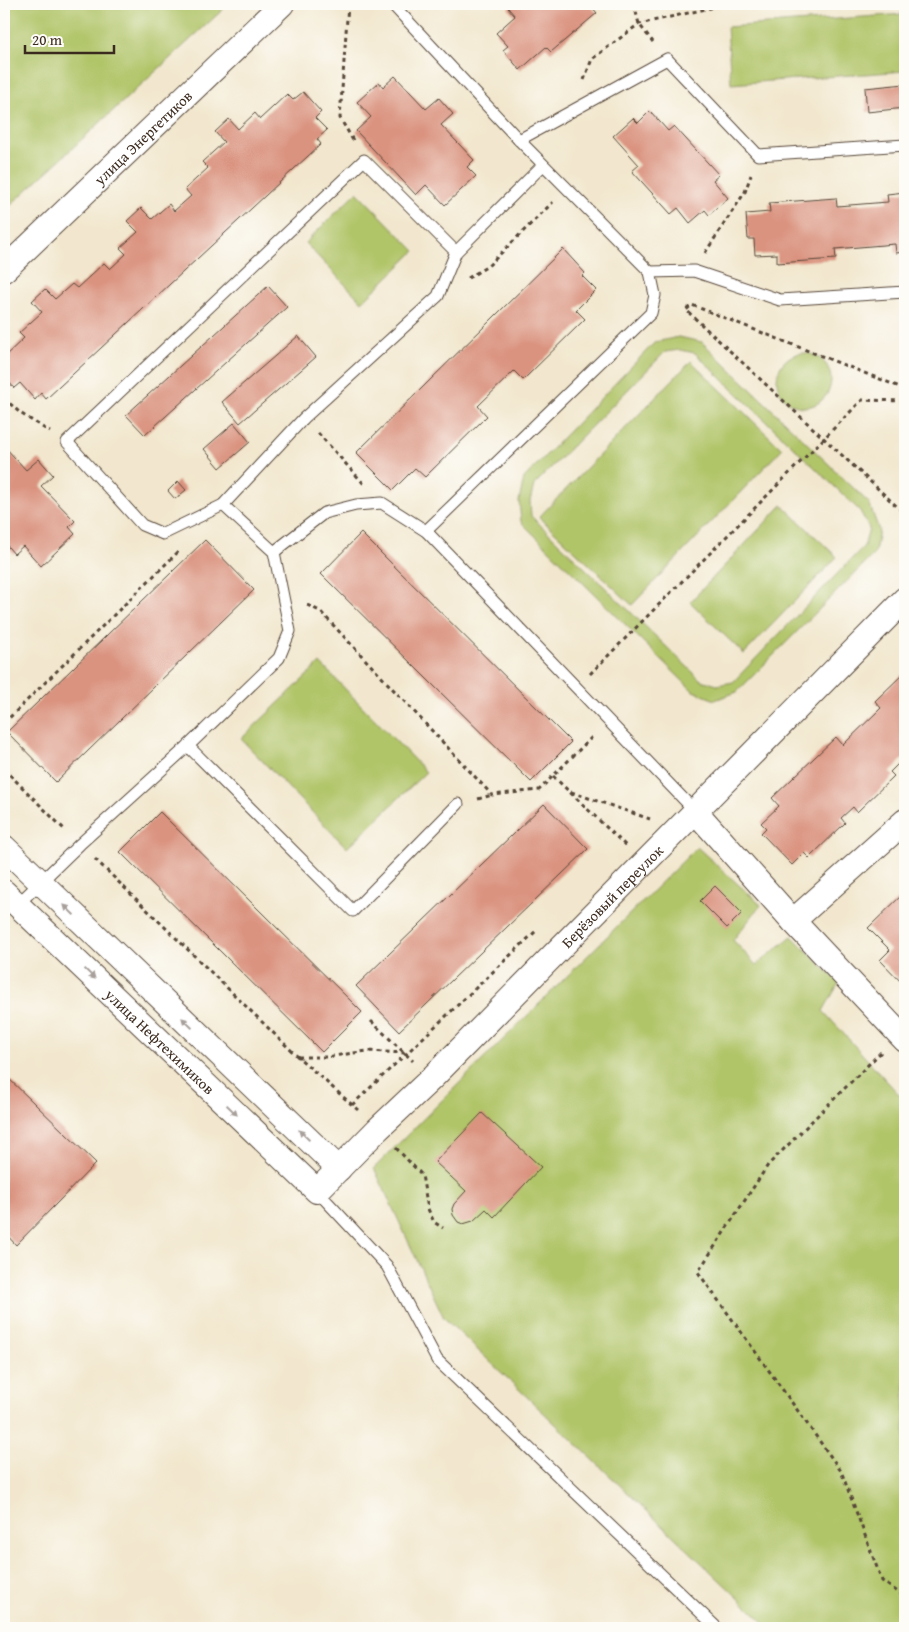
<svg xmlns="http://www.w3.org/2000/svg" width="909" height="1632" viewBox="0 0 909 1632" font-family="'Gentium Book Plus',serif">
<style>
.green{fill:#b0c468;stroke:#767743;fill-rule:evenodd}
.building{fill:#da937f}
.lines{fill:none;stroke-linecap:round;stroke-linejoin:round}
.lane-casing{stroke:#564638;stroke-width:13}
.street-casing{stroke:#564638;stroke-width:26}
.path{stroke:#564638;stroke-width:3;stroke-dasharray:4 4;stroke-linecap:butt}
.lane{stroke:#fff;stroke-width:11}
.street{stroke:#fff;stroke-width:24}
.oneway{fill:#a79f9a}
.labels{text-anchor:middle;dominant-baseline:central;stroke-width:5;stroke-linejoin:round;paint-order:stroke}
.street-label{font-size:15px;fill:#3b2a1e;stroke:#fdfcf7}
</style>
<rect width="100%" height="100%" fill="#fdfcf7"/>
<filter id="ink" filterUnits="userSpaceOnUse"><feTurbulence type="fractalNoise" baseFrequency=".02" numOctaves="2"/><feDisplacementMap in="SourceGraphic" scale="10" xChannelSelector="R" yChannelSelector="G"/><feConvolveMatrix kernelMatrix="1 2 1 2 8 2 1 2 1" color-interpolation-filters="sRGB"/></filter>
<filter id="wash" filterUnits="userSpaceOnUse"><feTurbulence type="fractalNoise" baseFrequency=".0096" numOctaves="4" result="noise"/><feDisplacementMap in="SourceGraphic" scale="20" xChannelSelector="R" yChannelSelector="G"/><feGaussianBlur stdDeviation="1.12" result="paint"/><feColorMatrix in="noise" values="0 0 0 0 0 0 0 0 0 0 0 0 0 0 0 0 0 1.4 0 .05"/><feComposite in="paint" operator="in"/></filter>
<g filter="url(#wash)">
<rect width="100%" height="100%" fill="#f2e7ce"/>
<g class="green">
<path d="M 4,4 L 229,4 L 4,211 Z"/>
<path d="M 904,14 L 905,71 L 731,84 L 727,27 Z"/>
<path d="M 357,192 L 415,251 L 362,302 L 305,243 Z"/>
<path d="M 679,337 L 702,342 L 869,503 L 879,530 L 875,553 L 737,692 L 715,700 L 693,691 L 521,522 L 519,501 L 524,478 L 655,342 ZM 680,350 L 695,353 L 860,511 L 869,528 L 864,546 L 733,682 L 717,685 L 701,680 L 531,516 L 530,501 L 534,485 L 665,352 Z"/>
<circle cx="804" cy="380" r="27"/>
<path d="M 691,361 L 782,449 L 632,605 L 539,517 Z"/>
<path d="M 782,505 L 837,557 L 744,654 L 690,602 Z"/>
<path d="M 320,663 L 426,772 L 347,848 L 241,739 Z"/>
<path d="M 697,847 L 761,905 L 733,940 L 756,965 L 792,936 L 839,983 L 823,1011 L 905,1101 L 905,1628 L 770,1628 L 444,1318 L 374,1168 Z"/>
</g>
<g id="blocks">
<g class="building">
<path d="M 514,4 L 595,4 L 592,7 L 597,13 L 551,52 L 546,47 L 520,70 L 503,50 L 508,46 L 496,33 L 515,16 L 508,8 Z"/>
<path d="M 395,76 L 426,109 L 439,98 L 453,114 L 441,125 L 474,160 L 467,167 L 476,176 L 445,205 L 426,185 L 416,195 L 356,131 L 371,117 L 357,102 L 379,82 L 383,87 Z"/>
<path d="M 905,84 L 905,108 L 867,112 L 865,88 Z"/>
<path d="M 303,92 L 321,112 L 315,118 L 327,130 L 317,139 L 321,144 L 46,399 L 41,393 L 35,400 L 20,383 L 14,388 L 4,376 L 4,357 L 24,338 L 19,333 L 42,312 L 32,301 L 45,289 L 55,299 L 72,284 L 77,288 L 104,263 L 110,269 L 126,254 L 120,248 L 138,232 L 127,221 L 141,208 L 152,219 L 169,204 L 174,211 L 191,196 L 185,189 L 208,168 L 202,162 L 224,142 L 215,132 L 229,119 L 238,129 L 255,113 L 260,119 L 287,94 L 293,100 Z"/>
<path d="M 650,111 L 668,131 L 674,126 L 719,175 L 713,180 L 728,198 L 709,215 L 705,210 L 690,223 L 678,208 L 671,214 L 632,171 L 639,165 L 613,136 L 633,118 L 638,123 Z"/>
<path d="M 905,192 L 905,252 L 896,253 L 895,244 L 835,249 L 836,259 L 777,263 L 777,254 L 755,255 L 754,239 L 748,239 L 746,214 L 770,212 L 769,203 L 836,198 L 837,206 L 888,202 L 887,194 Z"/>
<path d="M 563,249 L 585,273 L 582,276 L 596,290 L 576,310 L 585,319 L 523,380 L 514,371 L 478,406 L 487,416 L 425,477 L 415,468 L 393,490 L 356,453 Z"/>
<path d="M 268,286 L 287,307 L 145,435 L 126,415 Z"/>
<path d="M 298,336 L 316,357 L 240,423 L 222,402 Z"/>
<path d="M 234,423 L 250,442 L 220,468 L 204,449 Z"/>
<path d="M 4,446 L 26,470 L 39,459 L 53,475 L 41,486 L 75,521 L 69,527 L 75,534 L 41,566 L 23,546 L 14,554 L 4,542 Z"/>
<path d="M 178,481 L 186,490 L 175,499 L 168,491 Z"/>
<path d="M 361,533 L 571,742 L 531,782 L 321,574 Z"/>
<path d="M 205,540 L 254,590 L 56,782 L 7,732 Z"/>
<path d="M 905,672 L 905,757 L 890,772 L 894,776 L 857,812 L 853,807 L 841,818 L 845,823 L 809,858 L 804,853 L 792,865 L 761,833 L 766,828 L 761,823 L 779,806 L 772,798 L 836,737 L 843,745 L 881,708 L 875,701 Z"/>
<path d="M 544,804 L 588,849 L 399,1031 L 356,986 Z"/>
<path d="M 160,812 L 362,1012 L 322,1052 L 120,852 Z"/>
<path d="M 715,886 L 742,913 L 727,928 L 700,901 Z"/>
<path d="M 905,892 L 905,986 L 880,960 L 890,950 L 868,928 Z"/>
<path d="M 4,1074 L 96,1163 L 16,1245 L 4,1232 Z"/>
<path d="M 482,1113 L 541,1167 L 494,1217 L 486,1209 L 473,1221 L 463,1224 L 458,1222 L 453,1215 L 452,1209 L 454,1204 L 466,1191 L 435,1162 Z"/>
</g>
</g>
</g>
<g filter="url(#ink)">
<use href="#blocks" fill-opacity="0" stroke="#564638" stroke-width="1"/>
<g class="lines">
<g class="lane-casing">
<g id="lane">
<path d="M 392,4 L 519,140 L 650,272 L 655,295 L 651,313 L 426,531"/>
<path d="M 519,140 L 667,59 L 758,155 L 905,145"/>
<path d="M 456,252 L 364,160 L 67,442 L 142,525 L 163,534 L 223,505 L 304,418 L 438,296 L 456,252 L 543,165"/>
<path d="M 650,272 L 694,271 L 780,300 L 905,292"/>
<path d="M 274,552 L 324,513 L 356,505 L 382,503 L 426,531 L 696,812"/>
<path d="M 188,746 L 353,911 L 458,804"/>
<path d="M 17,905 L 80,844 L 188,746 L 279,658 L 290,631 L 274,552 L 223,505"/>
<path d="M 317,1191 L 387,1266 L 437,1360 L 717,1628"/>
</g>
</g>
<g class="street-casing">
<g id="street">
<path id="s1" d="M 4,270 L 282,4"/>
<path d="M 696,812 L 793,921 L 905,1040"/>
<path d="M 4,847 L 339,1169"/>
<path id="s2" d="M 4,892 L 317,1191 L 378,1129 L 432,1078 L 905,599"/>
<path d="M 793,921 L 905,821"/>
</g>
</g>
<g class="path">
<path d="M 348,4 L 340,118 L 354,142"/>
<path d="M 634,4 L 639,24 L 653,42"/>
<path d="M 584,80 L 592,59 L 639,24 L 724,5 L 745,4"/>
<path d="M 705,253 L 745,192 L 751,175"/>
<path d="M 468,278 L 488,266 L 553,202"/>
<path d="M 905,389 L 692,305 L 686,310 L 904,513 L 905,512"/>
<path d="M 4,398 L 20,413 L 50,432"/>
<path d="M 318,433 L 364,484"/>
<path d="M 307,605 L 320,611 L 492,795 L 539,790 L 594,735"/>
<path d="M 590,674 L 862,400 L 905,401"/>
<path d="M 4,723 L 178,552"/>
<path d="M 4,769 L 65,830"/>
<path d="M 553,776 L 626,846"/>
<path d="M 571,792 L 650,819"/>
<path d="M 478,799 L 492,795"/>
<path d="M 95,859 L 298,1057 L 358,1110"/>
<path d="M 371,1021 L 413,1061"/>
<path d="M 881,1052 L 768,1165 L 698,1272 L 841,1471 L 882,1581 L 905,1597"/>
<path d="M 298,1057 L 327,1057 L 367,1051 L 405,1053"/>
<path d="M 352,1105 L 537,930"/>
<path d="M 396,1148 L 422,1175 L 428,1209 L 434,1222 L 443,1228"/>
</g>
<use href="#lane" class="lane"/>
<use href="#street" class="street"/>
</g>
<defs><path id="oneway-solid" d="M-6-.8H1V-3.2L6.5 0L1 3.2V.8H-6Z" transform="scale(1.25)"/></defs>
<g class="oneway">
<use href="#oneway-solid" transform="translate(69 910) rotate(-136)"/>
<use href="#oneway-solid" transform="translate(90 974) rotate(44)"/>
<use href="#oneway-solid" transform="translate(187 1023) rotate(-136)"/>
<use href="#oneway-solid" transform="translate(232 1110) rotate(44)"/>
<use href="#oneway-solid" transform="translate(304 1135) rotate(-136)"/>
</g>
</g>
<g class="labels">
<g class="street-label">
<text stroke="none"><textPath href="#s1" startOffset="192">улица Энергетиков</textPath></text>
<text stroke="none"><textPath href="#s2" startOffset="850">Берёзовый переулок</textPath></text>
<text stroke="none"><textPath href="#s2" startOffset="216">улица Нефтехимиков</textPath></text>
</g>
</g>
<rect width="909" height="1632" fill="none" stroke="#fdfcf7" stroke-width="20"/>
<path d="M25 45v8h89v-8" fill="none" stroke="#3b2a1e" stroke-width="2.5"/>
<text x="32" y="45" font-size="15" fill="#3b2a1e" stroke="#fdfcf7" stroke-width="4" paint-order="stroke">20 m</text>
</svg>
